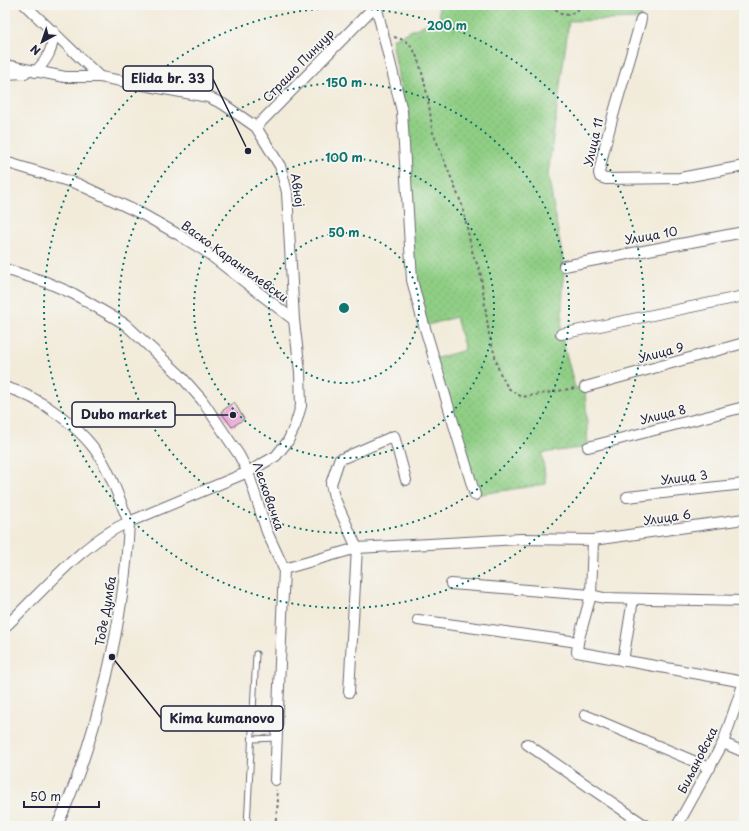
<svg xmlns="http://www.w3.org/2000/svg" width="749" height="831" viewBox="0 0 749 831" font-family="'Playpen Sans',sans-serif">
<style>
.grass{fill:url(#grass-dots);stroke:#587860}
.building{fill:#eba6d4}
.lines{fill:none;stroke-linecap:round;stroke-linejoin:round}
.lane-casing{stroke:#6b6873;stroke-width:7}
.street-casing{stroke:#6b6873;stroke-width:12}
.path{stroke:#6b6873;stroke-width:2;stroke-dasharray:3 3;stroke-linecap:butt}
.lane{stroke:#fff;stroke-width:5}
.street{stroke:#fff;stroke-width:10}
.ring{fill:none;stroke:#0f766e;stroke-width:2;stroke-dasharray:2 4}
.labels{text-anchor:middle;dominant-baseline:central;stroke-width:3.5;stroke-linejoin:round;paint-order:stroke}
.street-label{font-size:12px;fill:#22223b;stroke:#f6f6f2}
.centre{fill:#0f766e;stroke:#f6f6f2;stroke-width:2}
.ring-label{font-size:12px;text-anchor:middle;font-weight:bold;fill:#0f766e;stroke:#f6f6f2;stroke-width:3.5;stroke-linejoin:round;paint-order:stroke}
.leader{fill:none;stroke:#22223b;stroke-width:1.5}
.callout-dot{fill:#22223b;stroke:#f6f6f2;stroke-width:1.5}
.callout{fill:#f6f6f2;stroke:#22223b;stroke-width:1.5}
.callout-label{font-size:13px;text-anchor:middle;font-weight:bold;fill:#22223b}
</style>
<defs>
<pattern id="grass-dots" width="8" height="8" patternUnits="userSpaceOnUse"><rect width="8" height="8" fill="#8fce84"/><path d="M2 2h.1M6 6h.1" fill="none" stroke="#7bb173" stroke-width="1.8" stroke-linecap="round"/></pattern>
</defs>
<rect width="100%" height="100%" fill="#f6f6f2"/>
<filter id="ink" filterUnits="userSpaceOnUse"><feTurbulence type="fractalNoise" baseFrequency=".025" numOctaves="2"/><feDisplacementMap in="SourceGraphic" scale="8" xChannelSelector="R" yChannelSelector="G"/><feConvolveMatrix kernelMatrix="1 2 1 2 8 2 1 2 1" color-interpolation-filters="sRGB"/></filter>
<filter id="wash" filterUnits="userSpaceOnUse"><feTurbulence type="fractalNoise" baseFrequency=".012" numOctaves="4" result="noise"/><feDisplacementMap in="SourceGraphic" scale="16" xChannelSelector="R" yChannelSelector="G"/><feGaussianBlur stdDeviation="0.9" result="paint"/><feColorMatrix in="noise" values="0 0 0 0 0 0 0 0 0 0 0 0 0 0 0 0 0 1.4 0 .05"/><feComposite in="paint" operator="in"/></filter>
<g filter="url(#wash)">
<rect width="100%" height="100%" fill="#f2ebda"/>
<path class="grass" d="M 438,5 L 642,5 L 641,19 L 569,21 L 548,174 L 564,266 L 561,334 L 575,388 L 585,387 L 588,447 L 542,453 L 546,484 L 475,495 L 434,359 L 465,350 L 456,317 L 424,326 L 412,279 L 404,112 L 392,39 L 440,18 Z"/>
<g id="blocks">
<path class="building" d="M 234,402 L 244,419 L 232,427 L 221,412 Z"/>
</g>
</g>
<g filter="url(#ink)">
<use href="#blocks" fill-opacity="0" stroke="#6b6873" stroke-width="1"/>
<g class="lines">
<g class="lane-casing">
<g id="lane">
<path d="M 252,739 L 276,738"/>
<path d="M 247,826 L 256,654"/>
</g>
</g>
<g class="street-casing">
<g id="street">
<path d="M 25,5 L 100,77"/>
<path d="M 376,5 L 402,111 L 412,280 L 421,315 L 475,495"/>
<path d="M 641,19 C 628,70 609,120 599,173 L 600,177 L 606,179 L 680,178 L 744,166"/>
<path d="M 5,65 L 65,77 L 100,77 L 208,97 L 223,104 L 256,127 L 280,166 L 287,192 L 294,320 L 300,372 L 301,406 L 295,426 L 288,441 L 276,456 L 248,472 L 129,522 C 125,617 97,740 57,826"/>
<path d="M 35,72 C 47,60 54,49 53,31"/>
<path d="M 5,74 L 25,73"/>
<path d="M 256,127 L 376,5"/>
<path d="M 5,162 L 78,184 L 142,214 L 179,235 L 205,251 L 294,320"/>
<path d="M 564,266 L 744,232"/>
<path d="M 5,269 L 46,282 L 74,294 L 125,324 L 180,375 L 202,400 L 239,455 L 248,472 L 267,532 L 284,569 L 275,780"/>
<path d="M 561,334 L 744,296"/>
<path d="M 5,387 C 41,397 85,430 103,462 C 114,481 120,502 129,522 C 85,540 40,594 5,627"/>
<path d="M 585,387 L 744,343"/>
<path d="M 588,447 L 744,407"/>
<path d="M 627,497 L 744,484"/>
<path d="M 284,569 L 357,548 L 521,539 L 593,540 L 744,519"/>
<path d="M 451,584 L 591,595 L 604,598 L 744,601"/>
<path d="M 418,620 L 578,642 L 591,595 L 593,540"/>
<path d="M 578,642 L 577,652 L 744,682"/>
<path d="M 623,661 L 633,599"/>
<path d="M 349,692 L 357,548 L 334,497 L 331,484 L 339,460 L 394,436 L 406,480"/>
<path d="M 585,715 L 710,768"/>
<path d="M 723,743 L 744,752"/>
<path d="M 527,744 L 646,826"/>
<path d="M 677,826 L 723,743 L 744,682"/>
</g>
</g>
<g class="path">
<path d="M 551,5 L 561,14 L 569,15 L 586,5"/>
<path d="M 637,5 L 639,10"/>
<path d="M 394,37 C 401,39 406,40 411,46 C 422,59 431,112 432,130 L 462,205 L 473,255 L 480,270 L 489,334 L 499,371 L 508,388 L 522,397 L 576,388"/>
<path d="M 275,826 L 278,802 L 276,790"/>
</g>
<use href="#lane" class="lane"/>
<use href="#street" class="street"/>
</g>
</g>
<g class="ring">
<circle cx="344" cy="308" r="75"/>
<circle cx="344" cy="308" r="150"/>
<circle cx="344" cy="308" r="225"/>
<circle cx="344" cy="308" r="300"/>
</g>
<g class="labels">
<g class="street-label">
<text transform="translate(298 65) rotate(-46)">Страшо Пинџур</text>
<text transform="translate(593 142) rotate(-77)">Улица 11</text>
<text transform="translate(298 190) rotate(81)">Авној</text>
<text transform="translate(651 235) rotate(-10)">Улица 10</text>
<text transform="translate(235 261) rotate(36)">Васко Карангелевски</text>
<text transform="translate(661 352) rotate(-15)">Улица 9</text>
<text transform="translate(663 414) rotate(-14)">Улица 8</text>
<text transform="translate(684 477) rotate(-7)">Улица 3</text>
<text transform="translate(269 496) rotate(71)">Лесковачка</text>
<text transform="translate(667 517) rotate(-8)">Улица 6</text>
<text transform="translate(105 611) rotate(-80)">Тоде Думба</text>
<text transform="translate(697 760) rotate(-63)">Биљановска</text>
</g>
</g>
<circle cx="344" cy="308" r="6" class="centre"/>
<g class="ring-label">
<text x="447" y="30">200 m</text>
<text x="344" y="87">150 m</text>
<text x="344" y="162">100 m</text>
<text x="344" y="237">50 m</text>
</g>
<path class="leader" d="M248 151L213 79M233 415L175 415M112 657L161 718"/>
<g class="callout-dot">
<circle cx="248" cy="151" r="4"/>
<circle cx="233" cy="415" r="4"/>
<circle cx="112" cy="657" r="4"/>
</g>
<g class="callout">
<rect x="123" y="66" width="90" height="25" rx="4"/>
<rect x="72" y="402" width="103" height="25" rx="4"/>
<rect x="161" y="706" width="122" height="25" rx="4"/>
</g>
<g class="callout-label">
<text x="168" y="83">Elida br. 33</text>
<text x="124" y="419">Dubo market</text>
<text x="222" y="723">Kima kumanovo</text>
</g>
<rect width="749" height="831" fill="none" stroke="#f6f6f2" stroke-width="20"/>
<g transform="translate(42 42) rotate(220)" stroke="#f6f6f2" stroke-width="3" paint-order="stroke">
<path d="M0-3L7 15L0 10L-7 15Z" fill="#22223b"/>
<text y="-6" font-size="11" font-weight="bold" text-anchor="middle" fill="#22223b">N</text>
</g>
<path d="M24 801v6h75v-6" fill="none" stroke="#22223b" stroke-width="2"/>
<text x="30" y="801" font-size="12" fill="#22223b" stroke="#f6f6f2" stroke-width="3" paint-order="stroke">50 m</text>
</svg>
